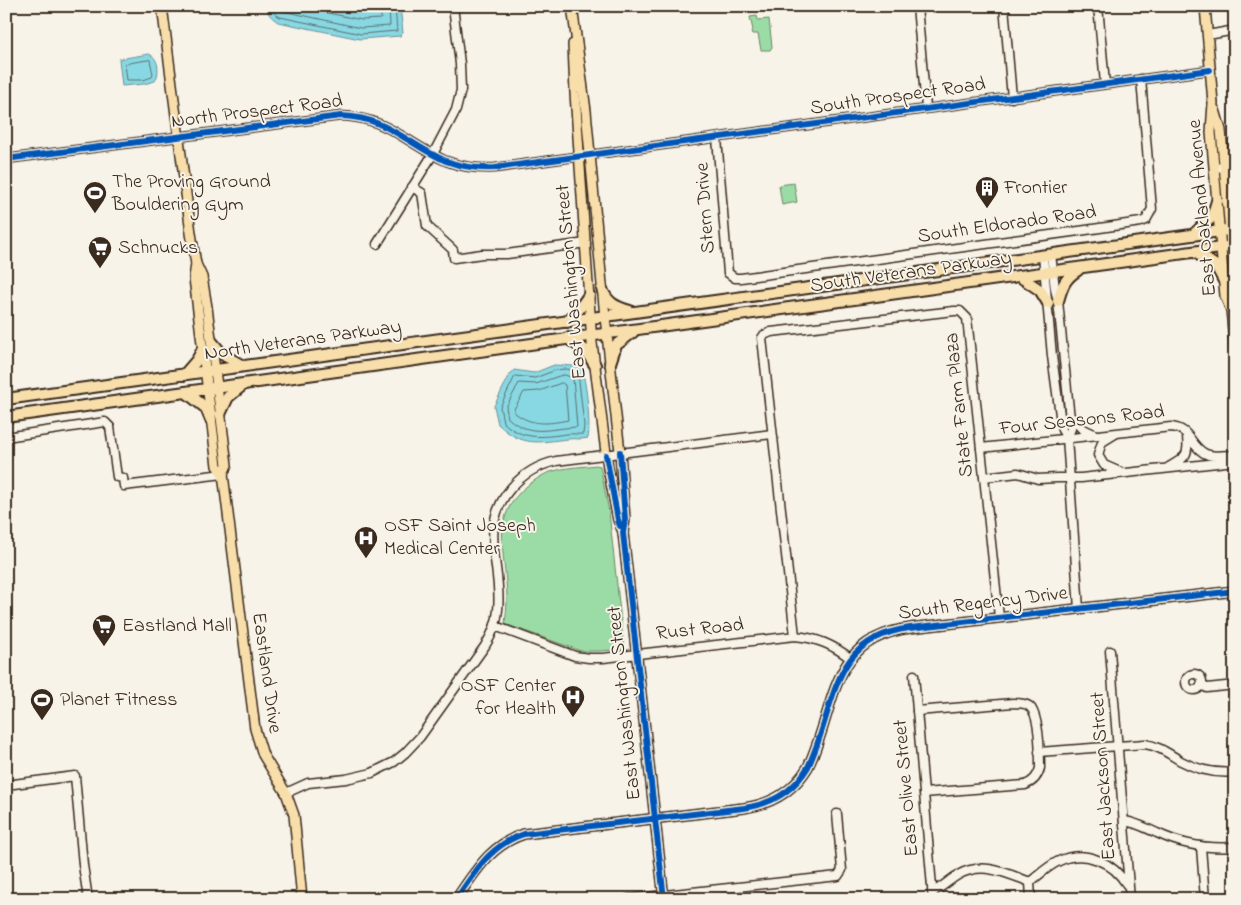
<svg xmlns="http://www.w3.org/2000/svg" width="1241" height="905" viewBox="0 0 1241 905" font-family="'Indie Flower',sans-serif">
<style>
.green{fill:#9bdca6;stroke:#6b8362}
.water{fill:#88d8e4;stroke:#699295}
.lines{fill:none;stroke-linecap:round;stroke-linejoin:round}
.shore{stroke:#5a706d;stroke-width:1}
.stream{stroke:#699295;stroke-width:2}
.minor-casing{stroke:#3b2a1e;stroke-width:11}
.major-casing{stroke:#3b2a1e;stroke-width:12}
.highway-casing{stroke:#3b2a1e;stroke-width:14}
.minor{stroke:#f7f3e8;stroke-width:8}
.major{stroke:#f8deab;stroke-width:9}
.highway{stroke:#f8deab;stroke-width:10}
.cycleway-casing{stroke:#f7f3e8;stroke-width:9}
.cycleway{stroke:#0057b8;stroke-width:6}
.labels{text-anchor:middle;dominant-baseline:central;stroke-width:4;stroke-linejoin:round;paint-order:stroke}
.street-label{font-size:20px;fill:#3b2a1e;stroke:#f7f3e8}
.poi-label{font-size:20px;fill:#3b2a1e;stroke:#f7f3e8;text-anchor:start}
</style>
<rect width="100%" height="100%" fill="#f7f3e8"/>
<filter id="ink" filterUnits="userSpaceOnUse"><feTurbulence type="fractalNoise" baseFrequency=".02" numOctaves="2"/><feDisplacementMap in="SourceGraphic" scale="10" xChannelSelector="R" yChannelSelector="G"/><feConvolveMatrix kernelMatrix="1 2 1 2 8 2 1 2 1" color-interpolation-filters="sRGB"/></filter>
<g filter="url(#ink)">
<g class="green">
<path d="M 757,16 L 758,20 L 769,19 L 772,47 L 770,50 L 761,50 L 758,34 L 752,34 L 751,31 L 753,30 L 750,17 Z"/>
<path d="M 794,183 L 797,202 L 782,205 L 779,185 Z"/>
<path d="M 596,465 L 600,466 L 609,512 L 624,649 L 600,651 L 581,651 L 505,624 C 506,615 507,606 507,597 C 506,556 489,516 527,486 C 535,480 544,473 554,471 C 567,467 582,467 596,465 Z"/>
</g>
<g class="water">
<path d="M 266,6 L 400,6 L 403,33 L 400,36 L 360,39 L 278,22 C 272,18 267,14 266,6 Z"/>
<path d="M 149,54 C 159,58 160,73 155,81 L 144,84 L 122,86 L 119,59 Z"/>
<path d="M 578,362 C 586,369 591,427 588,438 C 581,440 575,438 568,439 C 539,442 523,448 498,424 L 494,406 L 509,376 L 514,370 L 534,373 L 554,365 L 575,366 Z"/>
</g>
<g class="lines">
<g class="shore">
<path d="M 271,6 L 275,14 L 280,17 L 361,34 L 397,31 L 395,6"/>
<path d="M 277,6 L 283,11 L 361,28 L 390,26 L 389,6"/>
<path d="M 294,6 L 362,20 L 381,19 L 381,6"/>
<path d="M 150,60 L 153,74 L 152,77 L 143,80 L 127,80 L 125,64 Z"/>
<path d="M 567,369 L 576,371 L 578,372 L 584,425 L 583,434 C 578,435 573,433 567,434 C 542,437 523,441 503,422 L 500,407 L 515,376 L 535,378 L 556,370 Z"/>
<path d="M 565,375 L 573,378 L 577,427 C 550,428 531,438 508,418 L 506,407 L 519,383 L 536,384 L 559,376 Z"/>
<path d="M 562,383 L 565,385 L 568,420 C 548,424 532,426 515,413 L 514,409 L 524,392 L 539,391 Z"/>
</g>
<path class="stream" d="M 1231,139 L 1235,135"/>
<g class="minor-casing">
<g id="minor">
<path d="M 917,6 L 926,108"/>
<path d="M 1004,6 L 1012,98"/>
<path d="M 1098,6 L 1105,84"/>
<path d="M 1208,35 L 1235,30"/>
<path d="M 717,138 L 728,273 L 735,278 L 741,278 L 1086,230 L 1141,222 L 1146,220 L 1152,209 L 1141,79"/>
<path d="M 6,159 L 341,116 C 387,117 407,144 446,161 C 462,167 478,169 495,168 L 1210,70"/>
<path d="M 1214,168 L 1235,166"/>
<path d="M 412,187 L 422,193 L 427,226 L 453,250 L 454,258 L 482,254 L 507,254 L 586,243"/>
<path d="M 377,244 L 433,154 L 456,110 L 461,90 L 460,64 L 453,6"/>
<path d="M 1051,254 L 1055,289 L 1058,301 L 1071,429 L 1067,438 L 1079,609"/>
<path d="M 1043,255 L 1052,356 L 1062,430 L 1067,438"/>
<path d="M 1070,416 L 1081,428 L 1094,434"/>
<path d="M 1115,434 L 1102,442 L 1098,455 L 1104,465 L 1120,472"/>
<path d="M 6,437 L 105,422 L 110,427 L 117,477 L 123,478 L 124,486 L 223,474"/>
<path d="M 981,448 L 1171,427 C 1191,429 1189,444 1204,453 C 1214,459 1224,453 1235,456"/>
<path d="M 1169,467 C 1186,457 1189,456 1187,436"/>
<path d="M 984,477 L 1018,473 L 1038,479 L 1057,478 L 1081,478 L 1235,461"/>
<path d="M 495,626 L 575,656 L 589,658 L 603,658 L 795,636 C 817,638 833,645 850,658"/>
<path d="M 795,636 L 762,338 L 764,335 L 771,332 L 954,311 L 960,311 L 967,318 L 999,617"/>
<path d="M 1110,651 L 1130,899"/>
<circle cx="1194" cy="682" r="8"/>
<path d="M 914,675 L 933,899"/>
<path d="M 1201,685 L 1207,688 L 1235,685"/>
<path d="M 917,711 L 1013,703 C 1018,703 1025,703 1029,706 C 1040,714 1040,755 1040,768 C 1038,777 1033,782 1025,785 L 924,793"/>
<path d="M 1039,752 L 1145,744 C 1159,746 1169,754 1181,761 C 1198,770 1216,774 1235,772"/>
<path d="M 6,785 L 75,776 L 83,865 L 88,899"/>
<path d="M 286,793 L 308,783 L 346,779 L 372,773 L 394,762 L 405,753 L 420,737 L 485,646 C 492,635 497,623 498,610 C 503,566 477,528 511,488 C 523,474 539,465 556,461 L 772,434"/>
<path d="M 1124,821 C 1138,823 1145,828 1157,833 C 1182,845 1208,849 1235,847"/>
<path d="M 1201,847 L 1205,899"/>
<path d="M 1030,882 C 1039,875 1048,866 1059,861 C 1085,849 1113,862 1127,885"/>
<path d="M 1030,882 L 1031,899"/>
<path d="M 932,892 C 942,888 949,880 958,875 C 983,861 1006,873 1030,882"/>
<path d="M 628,899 L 838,876 L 842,870 L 837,814"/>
</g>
</g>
<g class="major-casing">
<g id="major">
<path d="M 162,6 L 191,233 L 196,264 L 202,277 L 207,307 L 227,465 L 223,474"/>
<path d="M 572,6 L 586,111 L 605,317 L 620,452 L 625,519 L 623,533 L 664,899"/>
<path d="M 1205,6 L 1213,103 L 1211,132 L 1225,296 L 1231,310 L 1235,350"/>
<path d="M 573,44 L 575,93 L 592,343 L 608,468 L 618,520 L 623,532"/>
<path d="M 1215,110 L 1221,130 L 1235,289"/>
<path d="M 196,264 L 194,278 L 217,466 L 223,474 L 255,729 L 263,755 L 286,793 L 294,815 L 302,899"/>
<path d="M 456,899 C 476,871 490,845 524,834 L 744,808 C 772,804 793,792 808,767 C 837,706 828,639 910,628 L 1235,591"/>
</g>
</g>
<g class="highway-casing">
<g id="highway">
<path d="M 1227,201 L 1235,214"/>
<path d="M 1194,234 L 1212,217 L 1217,201"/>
<path d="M 1195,252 L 1216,266 L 1224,281"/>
<path d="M 1019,276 L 1040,290 L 1048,303"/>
<path d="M 1234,276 L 1235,272"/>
<path d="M 602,289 C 607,303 616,307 630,311"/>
<path d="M 1058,301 C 1062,286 1065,278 1078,270"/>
<path d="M 567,322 L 580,308 L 589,295"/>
<path d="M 567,338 L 585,350 L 595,365"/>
<path d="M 212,342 L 222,354 L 243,366"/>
<path d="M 610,363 L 616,345 L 633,332"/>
<path d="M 184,375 L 197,360 L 203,349"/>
<path d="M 186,392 L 206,408 L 211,420"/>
<path d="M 6,399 L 1235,229"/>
<path d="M 220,414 L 228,397 L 244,384"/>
<path d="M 6,417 L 1235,246"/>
</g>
</g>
<use href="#minor" class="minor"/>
<use href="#major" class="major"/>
<use href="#highway" class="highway"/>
<g class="cycleway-casing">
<g id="cycleway">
<path d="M 6,159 L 341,116 C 387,117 407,144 446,161 C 462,167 478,169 495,168 L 1210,70"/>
<path d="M 620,452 L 625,519 L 623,533 L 664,899"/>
<path d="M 606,455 L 618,520 L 620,526"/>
<path d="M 456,899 C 476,871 490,845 524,834 L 744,808 C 772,804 793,792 808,767 C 837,706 828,639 910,628 L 1235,591"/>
</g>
</g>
<use href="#cycleway" class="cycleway"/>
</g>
</g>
<defs>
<g id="building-pin" transform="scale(1.25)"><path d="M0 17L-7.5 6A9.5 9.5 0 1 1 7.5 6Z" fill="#3b2a1e" stroke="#f7f3e8"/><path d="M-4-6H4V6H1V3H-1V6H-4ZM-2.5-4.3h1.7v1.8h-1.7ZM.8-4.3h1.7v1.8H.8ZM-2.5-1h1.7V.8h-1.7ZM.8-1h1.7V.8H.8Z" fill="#fff"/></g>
<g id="stadium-pin" transform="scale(1.25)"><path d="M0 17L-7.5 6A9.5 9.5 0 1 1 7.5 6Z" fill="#3b2a1e" stroke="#f7f3e8"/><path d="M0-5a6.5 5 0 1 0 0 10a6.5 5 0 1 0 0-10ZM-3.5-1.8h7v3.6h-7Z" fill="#fff"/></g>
<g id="supermarket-pin" transform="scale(1.25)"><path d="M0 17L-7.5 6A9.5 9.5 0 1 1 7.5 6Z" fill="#3b2a1e" stroke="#f7f3e8"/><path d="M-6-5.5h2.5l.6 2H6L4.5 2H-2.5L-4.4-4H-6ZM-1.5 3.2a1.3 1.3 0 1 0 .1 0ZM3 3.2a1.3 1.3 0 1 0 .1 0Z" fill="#fff"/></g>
<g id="hospital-pin" transform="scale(1.25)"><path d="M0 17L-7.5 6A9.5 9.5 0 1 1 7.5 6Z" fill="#3b2a1e" stroke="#f7f3e8"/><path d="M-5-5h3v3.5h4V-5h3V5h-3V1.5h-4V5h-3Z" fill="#fff"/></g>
</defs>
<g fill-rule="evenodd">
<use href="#building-pin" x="987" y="188"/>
<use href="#stadium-pin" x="95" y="193"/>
<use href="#supermarket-pin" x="100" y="248"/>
<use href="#hospital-pin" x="366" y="538"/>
<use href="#supermarket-pin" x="104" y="626"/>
<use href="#hospital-pin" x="573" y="697"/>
<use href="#stadium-pin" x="42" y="700"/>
</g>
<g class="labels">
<g class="street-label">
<text transform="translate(898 97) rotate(-8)">South Prospect Road</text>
<text transform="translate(257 112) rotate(-7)">North Prospect Road</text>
<text transform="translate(706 208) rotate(-94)">Stern Drive</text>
<text transform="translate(1203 208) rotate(-95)">East Oakland Avenue</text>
<text transform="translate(1007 225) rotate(-8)">South Eldorado Road</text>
<text transform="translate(911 273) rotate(-8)">South Veterans Parkway</text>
<text transform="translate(572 282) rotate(-95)">East Washington Street</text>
<text transform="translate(303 341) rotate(-8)">North Veterans Parkway</text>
<text transform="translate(960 405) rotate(-96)">State Farm Plaza</text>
<text transform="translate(1082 421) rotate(-6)">Four Seasons Road</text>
<text transform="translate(983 604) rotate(-7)">South Regency Drive</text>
<text transform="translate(700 630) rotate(-6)">Rust Road</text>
<text transform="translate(266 673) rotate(82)">Eastland Drive</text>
<text transform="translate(625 703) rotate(-96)">East Washington Street</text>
<text transform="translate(1104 776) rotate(-94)">East Jackson Street</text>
<text transform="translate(907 788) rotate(-95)">East Olive Street</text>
</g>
<g class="poi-label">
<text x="112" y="182">The Proving Ground<tspan x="112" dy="23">Bouldering Gym</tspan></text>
<text x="1004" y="188">Frontier</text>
<text x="118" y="248">Schnucks</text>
<text x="384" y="526">OSF Saint Joseph<tspan x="384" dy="23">Medical Center</tspan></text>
<text x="122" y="626">Eastland Mall</text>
<text x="556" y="686" text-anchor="end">OSF Center<tspan x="556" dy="23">for Health</tspan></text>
<text x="60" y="700">Planet Fitness</text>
</g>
</g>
<rect width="1241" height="905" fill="none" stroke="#f7f3e8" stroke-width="25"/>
<rect x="12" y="12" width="1216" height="880" fill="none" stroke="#3b2a1e" stroke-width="2" filter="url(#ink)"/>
</svg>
